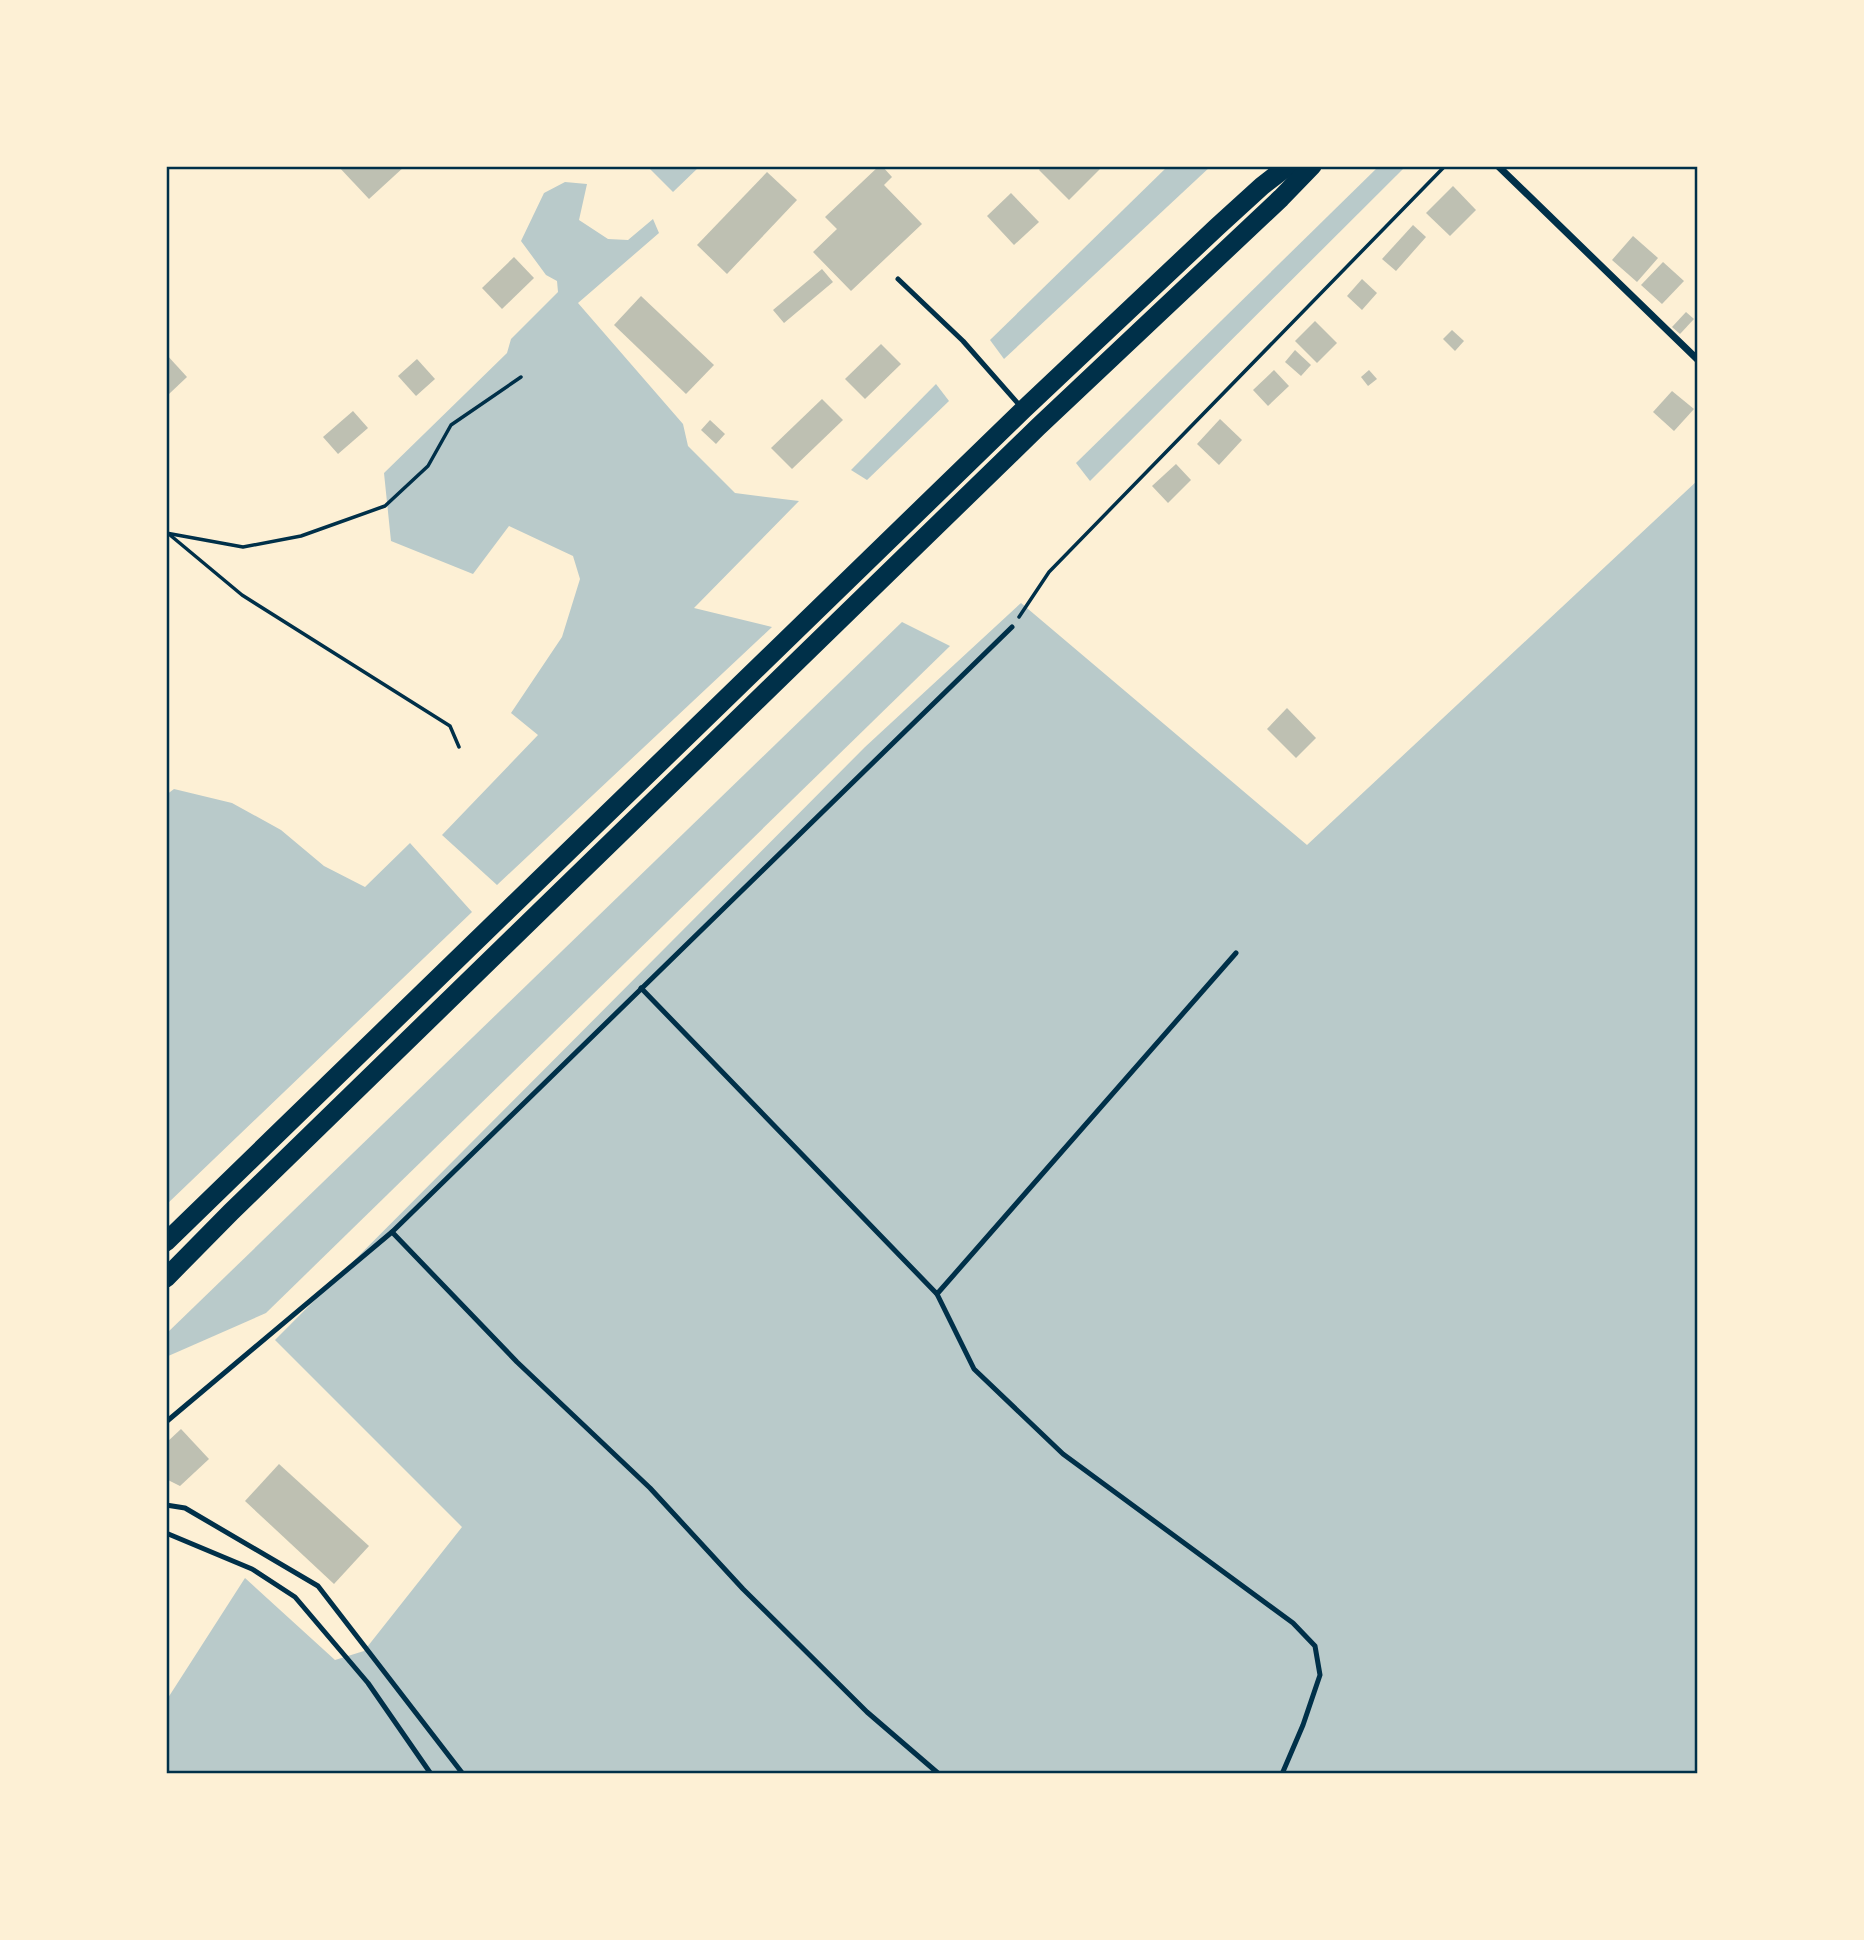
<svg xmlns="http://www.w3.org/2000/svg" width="1864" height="1940" viewBox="0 0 1864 1940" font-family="'Noto Sans',sans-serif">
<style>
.green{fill:#b9caca}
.building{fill:#bec0b2}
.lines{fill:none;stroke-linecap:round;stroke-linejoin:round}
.path{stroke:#003049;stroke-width:3.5}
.service{stroke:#003049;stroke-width:5}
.minor{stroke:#003049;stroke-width:7}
.trunk{stroke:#003049;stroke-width:19}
.neatline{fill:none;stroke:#003049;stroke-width:2.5}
</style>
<rect width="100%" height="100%" fill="#fdf0d5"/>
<g class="green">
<path d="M 647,166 L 700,166 L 673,192 Z"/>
<path d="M 1168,166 L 1211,166 L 1004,359 L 990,340 Z"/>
<path d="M 1379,166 L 1406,166 L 1090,481 L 1076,463 Z"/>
<path d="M 565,182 L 587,184 L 579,220 L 608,239 L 628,240 L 653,219 L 659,233 L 578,303 L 683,424 L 688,446 L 735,493 L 799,501 L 694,608 L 772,627 L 497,885 L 442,835 L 538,735 L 511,713 L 562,637 L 580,579 L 573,556 L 509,526 L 473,574 L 391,541 L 384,473 L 507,353 L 511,339 L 558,292 L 557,281 L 546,275 L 521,241 L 544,193 Z"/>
<path d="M 936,384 L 949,401 L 867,480 L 851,470 Z"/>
<path d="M 1698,480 L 1698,1774 L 166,1774 L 166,1701 L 245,1578 L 335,1660 L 364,1651 L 462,1527 L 275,1340 L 865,747 L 1021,603 L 1307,845 Z"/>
<path d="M 902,622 L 950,646 L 266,1313 L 166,1357 L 166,1334 Z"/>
<path d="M 174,789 L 232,803 L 281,830 L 324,866 L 365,887 L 410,843 L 472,912 L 166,1205 L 166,795 Z"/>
</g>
<g class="building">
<path d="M 338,166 L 405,166 L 369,199 Z"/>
<path d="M 879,166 L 882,166 L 892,177 L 884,185 L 922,224 L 851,291 L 813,252 L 837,229 L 825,217 Z"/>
<path d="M 1042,166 L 1099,166 L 1101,168 L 1069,200 L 1039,170 Z"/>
<path d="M 767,172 L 797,200 L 727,274 L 697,245 Z"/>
<path d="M 1453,186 L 1476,210 L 1450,236 L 1426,213 Z"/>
<path d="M 1011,193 L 1039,222 L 1014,245 L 987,216 Z"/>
<path d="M 1413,225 L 1426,237 L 1396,271 L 1382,259 Z"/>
<path d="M 1633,236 L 1658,258 L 1637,282 L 1612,260 Z"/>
<path d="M 514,257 L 534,278 L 502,309 L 482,288 Z"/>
<path d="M 1663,262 L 1684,281 L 1662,304 L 1641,285 Z"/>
<path d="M 822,269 L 833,282 L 784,323 L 773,310 Z"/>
<path d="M 1362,279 L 1377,293 L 1362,310 L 1347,296 Z"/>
<path d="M 641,296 L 714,365 L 686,394 L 614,325 Z"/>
<path d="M 1686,312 L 1694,319 L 1680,334 L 1672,327 Z"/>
<path d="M 1315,321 L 1337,343 L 1317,363 L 1295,341 Z"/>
<path d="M 1452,330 L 1464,341 L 1455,351 L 1443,339 Z"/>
<path d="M 881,344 L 901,364 L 865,399 L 845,379 Z"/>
<path d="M 1295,350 L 1311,365 L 1301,376 L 1285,362 Z"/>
<path d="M 166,354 L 187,377 L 169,394 L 166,390 Z"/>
<path d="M 417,359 L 435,379 L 416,396 L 398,376 Z"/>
<path d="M 1274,370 L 1289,386 L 1268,406 L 1253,390 Z"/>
<path d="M 1369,370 L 1377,379 L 1368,386 L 1361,377 Z"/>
<path d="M 1672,391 L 1694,409 L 1674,431 L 1653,412 Z"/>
<path d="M 822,399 L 843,420 L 792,469 L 771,448 Z"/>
<path d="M 353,411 L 368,428 L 338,454 L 323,437 Z"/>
<path d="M 1220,419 L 1242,440 L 1219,465 L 1197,444 Z"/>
<path d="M 710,420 L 725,434 L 716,444 L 701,430 Z"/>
<path d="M 1176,464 L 1191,480 L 1168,503 L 1152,486 Z"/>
<path d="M 1287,708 L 1316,738 L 1296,758 L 1267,729 Z"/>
<path d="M 181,1429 L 209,1459 L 180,1486 L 166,1479 L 166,1443 Z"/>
<path d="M 279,1464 L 369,1546 L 334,1584 L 245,1501 Z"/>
</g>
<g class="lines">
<g class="path">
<path d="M 166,533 L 243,547 L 301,536 L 385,506 L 428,466 L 451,425 L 521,377"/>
<path d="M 170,535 L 242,595 L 450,726 L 459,747"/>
<path d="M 1019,617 L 1049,572 L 1445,166"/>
</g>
<g class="service">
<path d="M 898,279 L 963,341 L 1021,407"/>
<path d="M 641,988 L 937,1294 L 1236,953"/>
<path d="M 392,1232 L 517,1362 L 650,1488 L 743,1589 L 867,1712 L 939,1774"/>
<path d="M 937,1294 L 974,1369 L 1063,1454 L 1293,1623 L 1315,1646 L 1320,1675 L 1303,1725 L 1282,1774"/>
<path d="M 166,1422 L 392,1232 L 1012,627"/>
<path d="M 166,1505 L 185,1508 L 318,1586 L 463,1774"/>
<path d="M 166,1533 L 252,1569 L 295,1597 L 368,1683 L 431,1774"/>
</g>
<path class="minor" d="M 1498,166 L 1698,360"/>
<g class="trunk">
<path d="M 166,1242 L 1023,410 L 1217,227 L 1262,186 L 1288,166"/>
<path d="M 166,1278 L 231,1212 L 1038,427 L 1281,198 L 1312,166"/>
</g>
</g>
<rect width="1864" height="1940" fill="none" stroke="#fdf0d5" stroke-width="336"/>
<rect x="168" y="168" width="1528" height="1604" class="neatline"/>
</svg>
